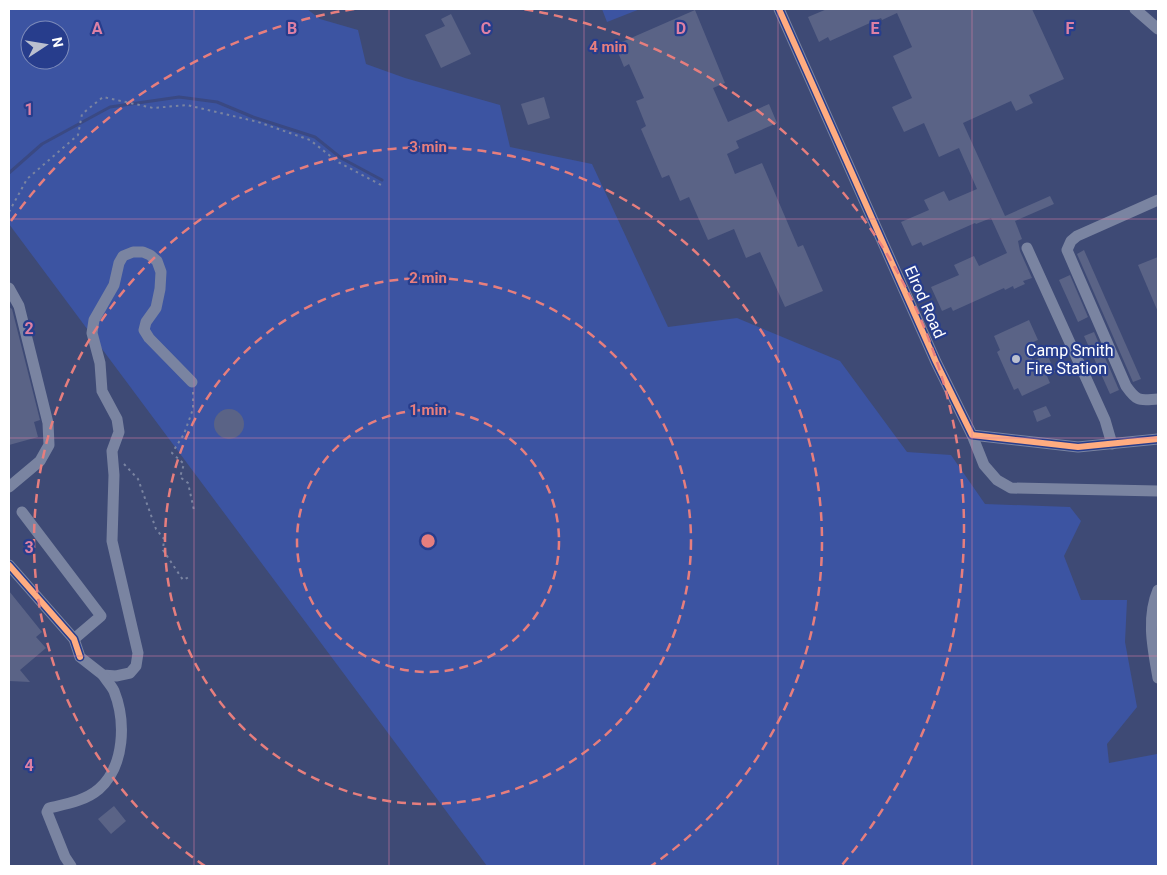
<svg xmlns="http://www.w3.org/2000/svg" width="1167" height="875" viewBox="0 0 1167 875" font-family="Roboto,sans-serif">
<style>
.green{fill:#3c54a2;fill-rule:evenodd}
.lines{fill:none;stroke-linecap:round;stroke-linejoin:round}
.stream{stroke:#3a4983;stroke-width:3}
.building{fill:#5a6386}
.path{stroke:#7a84a1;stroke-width:2;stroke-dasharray:2.5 4;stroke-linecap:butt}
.minor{stroke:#7a84a1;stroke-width:11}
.cycleway-casing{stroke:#273d8c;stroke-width:9}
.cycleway{stroke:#ffac80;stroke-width:6}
.grid{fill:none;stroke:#dd80a5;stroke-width:1;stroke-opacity:0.55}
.ring{fill:none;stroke:#e67e7e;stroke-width:2.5;stroke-dasharray:9 6}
.poi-dot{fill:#bbc0cf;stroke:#273d8c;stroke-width:2}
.labels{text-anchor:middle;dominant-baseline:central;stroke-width:4.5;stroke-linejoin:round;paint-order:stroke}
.street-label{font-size:16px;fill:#fff;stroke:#273d8c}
.poi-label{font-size:16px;fill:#fff;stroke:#273d8c;text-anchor:start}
.grid-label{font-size:16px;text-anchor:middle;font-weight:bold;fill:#dd80a5;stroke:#273d8c;stroke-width:4.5;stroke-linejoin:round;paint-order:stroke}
.centre{fill:#e67e7e;stroke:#273d8c;stroke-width:2.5}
.ring-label{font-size:15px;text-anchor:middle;font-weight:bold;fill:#e67e7e;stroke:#273d8c;stroke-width:4.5;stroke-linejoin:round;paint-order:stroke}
</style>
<rect width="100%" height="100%" fill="#3e4a75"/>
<g class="green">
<path d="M 9,9 L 307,9 L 320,19 L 358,30 L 366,64 L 405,78 L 500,105 L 510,147 L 592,164 L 668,327 L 737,318 L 840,361 L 907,452 L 951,455 L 985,504 L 1070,507 L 1081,521 L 1064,556 L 1081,600 L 1127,600 L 1125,642 L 1137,707 L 1107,744 L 1109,763 L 1157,754 L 1158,756 L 1158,866 L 487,866 L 9,224 ZM 30,30 L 60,30 L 60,60 L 30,60 Z"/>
<path d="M 602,9 L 640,9 L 607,22 Z"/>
</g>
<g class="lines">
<path class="stream" d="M 9,173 L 42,144 L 110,107 L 179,97 L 217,102 L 253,117 L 315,137 L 341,158 L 382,180"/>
</g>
<g class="building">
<path d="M 827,9 L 1032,9 L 1064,79 L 1029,95 L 1033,103 L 1016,111 L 1011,101 L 963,123 L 1005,216 L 1050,196 L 1054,204 L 1015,221 L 1022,239 L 1018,241 L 1020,251 L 1032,278 L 1023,281 L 1025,284 L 1014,289 L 1013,286 L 1005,290 L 1004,288 L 953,311 L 951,307 L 942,311 L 931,287 L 959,275 L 954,265 L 974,256 L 979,266 L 1007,253 L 991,218 L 976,224 L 975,223 L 923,246 L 921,242 L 912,246 L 901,222 L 929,210 L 924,200 L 944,191 L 949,201 L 977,189 L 959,148 L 939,157 L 924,123 L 904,132 L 892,107 L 912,98 L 893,56 L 912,47 L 897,13 L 882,20 L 881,18 L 830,41 L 828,37 L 819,42 L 808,17 Z"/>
<path d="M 695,10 L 725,83 L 713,88 L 728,122 L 769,104 L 777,123 L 736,141 L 739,148 L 727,154 L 735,174 L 762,163 L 798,247 L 803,245 L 823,291 L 785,307 L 760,252 L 746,258 L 734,229 L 708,240 L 689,197 L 680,201 L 669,175 L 662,178 L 641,129 L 646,126 L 636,101 L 644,98 L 629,64 L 624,67 L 615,45 Z"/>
<path d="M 451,14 L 471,54 L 441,68 L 425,35 L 445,26 L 441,19 Z"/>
<path d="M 544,97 L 550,118 L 528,125 L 521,104 Z"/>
<path d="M 1084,250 L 1141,379 L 1133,382 L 1077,254 Z"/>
<path d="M 1158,257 L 1158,312 L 1138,265 Z"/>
<path d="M 1070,275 L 1088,317 L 1078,322 L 1059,280 Z"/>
<path d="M 9,307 L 12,309 L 40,420 L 34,422 L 38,437 L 9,445 Z"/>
<path d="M 1029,320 L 1038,340 L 1026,345 L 1033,361 L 1047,354 L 1055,372 L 1047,376 L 1050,383 L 1022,396 L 1018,388 L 1014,390 L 997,352 L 1000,350 L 994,336 Z"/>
<path d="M 1094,332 L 1119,390 L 1110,394 L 1084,336 Z"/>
<path d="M 1046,406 L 1051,416 L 1037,422 L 1033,411 Z"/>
<circle cx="229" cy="424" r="15"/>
<path d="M 9,591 L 42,632 L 36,637 L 46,648 L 20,670 L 30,682 L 9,681 Z"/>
<path d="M 114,806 L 126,821 L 111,834 L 98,819 Z"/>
</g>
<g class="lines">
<g class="path">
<path d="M 9,212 L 27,179 L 78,135 L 82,114 L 103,97 L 153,108 L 187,105 L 258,122 L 310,140 L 338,162 L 381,185"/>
<path d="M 193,392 L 193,409 L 184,434 L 172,453 L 184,464 L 180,477 L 188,483 L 194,510"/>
<path d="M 124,464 L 138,479 L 156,529 L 164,539 L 163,550 L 183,580 L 191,576"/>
</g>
<g class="minor">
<path d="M 779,9 L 936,362 L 972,435 L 1078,447 L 1158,439"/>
<path d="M 1135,9 L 1158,29"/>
<path d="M 1158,200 L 1077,236 L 1071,241 L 1067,250 L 1126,386 C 1138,403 1140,400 1158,399"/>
<path d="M 1027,248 L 1105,420 L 1112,444"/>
<path d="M 9,288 L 19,306 L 48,423 L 49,445 L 40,461 L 9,487"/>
<path d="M 972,435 L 984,465 L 997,480 L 1011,488 L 1158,491"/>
<path d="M 22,512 L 101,616 L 74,639"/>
<path d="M 9,565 L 74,639 L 80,657 L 103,675 L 116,676 L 130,673 L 136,666 L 138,653 L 112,541 L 114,475 L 112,451 L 119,432 L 117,419 L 102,391 L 100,363 L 92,333 L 94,320 L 114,285 L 119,263 L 123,256 L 133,252 L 143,252 L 150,255 L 157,261 L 161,272 L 160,289 L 156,308 L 146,322 L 144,330 L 149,338 L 192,382"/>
<path d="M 1158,590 C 1146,618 1153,649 1158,678"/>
<path d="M 71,866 L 65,857 L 47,812 L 49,808 C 66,804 85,801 99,789 C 125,766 126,721 114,691 C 111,685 106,680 103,675"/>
</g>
<g class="cycleway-casing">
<g id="cycleway">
<path d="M 779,9 L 936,362 L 972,435 L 1078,447 L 1158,439"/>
<path d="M 9,565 L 74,639 L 80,657"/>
</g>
</g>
<use href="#cycleway" class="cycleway"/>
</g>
<path class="grid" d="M 194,9 L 194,866M 389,9 L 389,866M 584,9 L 584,866M 778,9 L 778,866M 972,9 L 972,866M 9,219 L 1158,219M 9,438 L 1158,438M 9,656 L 1158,656"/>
<g class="ring">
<circle cx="428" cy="541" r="131"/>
<circle cx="428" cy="541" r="263"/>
<path d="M205 866A394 394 0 1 1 651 866"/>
<path d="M11 221A526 526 0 1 1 842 865"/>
</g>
<circle class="poi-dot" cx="1016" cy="359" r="5"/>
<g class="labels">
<g class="street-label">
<text transform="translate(925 302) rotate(66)">Elrod Road</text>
</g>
<g class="poi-label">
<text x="1026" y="350">Camp Smith<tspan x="1026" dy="18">Fire Station</tspan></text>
</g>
</g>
<g class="grid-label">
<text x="97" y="34">A</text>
<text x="292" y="34">B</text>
<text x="486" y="34">C</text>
<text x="681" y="34">D</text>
<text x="875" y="34">E</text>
<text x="1070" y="34">F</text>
<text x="29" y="115">1</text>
<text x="29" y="334">2</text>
<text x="29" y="553">3</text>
<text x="29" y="771">4</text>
</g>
<circle cx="428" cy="541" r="8" class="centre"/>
<g class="ring-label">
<text x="608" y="52">4 min</text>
<text x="428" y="152">3 min</text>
<text x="428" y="283">2 min</text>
<text x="428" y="415">1 min</text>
</g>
<rect width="1167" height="875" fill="none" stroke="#ffffff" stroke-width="20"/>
<g transform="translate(45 45) rotate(78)"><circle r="24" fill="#273d8c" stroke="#7d8bba"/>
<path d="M0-4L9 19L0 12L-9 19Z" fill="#bbc0cf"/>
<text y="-8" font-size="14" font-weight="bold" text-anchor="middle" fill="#ffffff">N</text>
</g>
</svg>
